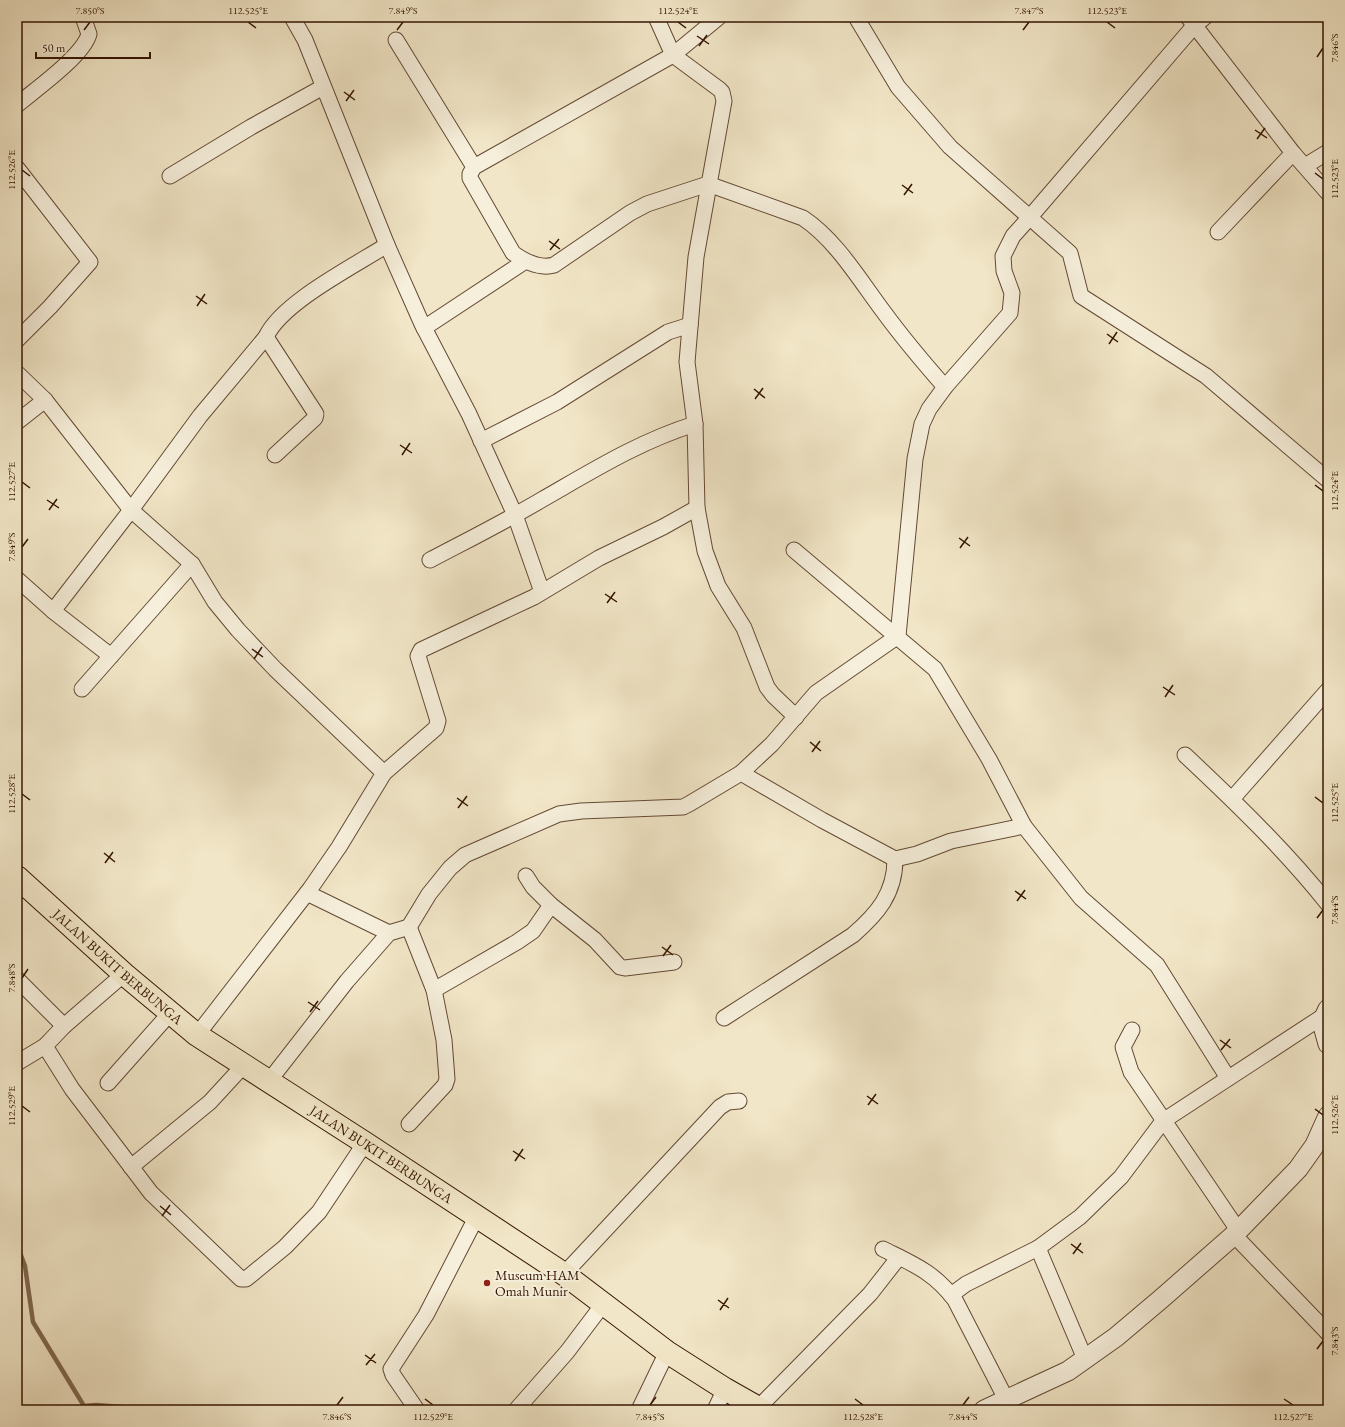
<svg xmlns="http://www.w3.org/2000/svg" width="1345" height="1427" viewBox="0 0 1345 1427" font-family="'EB Garamond',serif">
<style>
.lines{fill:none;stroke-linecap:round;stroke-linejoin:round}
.stream{stroke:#7f6850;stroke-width:4.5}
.minor-casing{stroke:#644934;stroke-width:17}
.tertiary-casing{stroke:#644934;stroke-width:21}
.primary-casing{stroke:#351503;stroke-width:24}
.minor{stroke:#f6efdb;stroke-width:15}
.tertiary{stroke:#f6efdb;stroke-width:19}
.primary{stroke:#f1e6c7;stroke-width:22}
.ticks{fill:none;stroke:#351503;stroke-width:1.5}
.poi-dot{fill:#8f2418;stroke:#f6efdb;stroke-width:1.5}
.labels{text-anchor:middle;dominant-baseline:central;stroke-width:4;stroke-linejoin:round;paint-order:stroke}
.street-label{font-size:14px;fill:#351503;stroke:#f6efdb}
.poi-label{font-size:14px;fill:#351503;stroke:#f6efdb;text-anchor:start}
.neatline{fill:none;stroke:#351503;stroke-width:1.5}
.ticks-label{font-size:10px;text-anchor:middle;fill:#351503}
</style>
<rect width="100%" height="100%" fill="#f1e6c7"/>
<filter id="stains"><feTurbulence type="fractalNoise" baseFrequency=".005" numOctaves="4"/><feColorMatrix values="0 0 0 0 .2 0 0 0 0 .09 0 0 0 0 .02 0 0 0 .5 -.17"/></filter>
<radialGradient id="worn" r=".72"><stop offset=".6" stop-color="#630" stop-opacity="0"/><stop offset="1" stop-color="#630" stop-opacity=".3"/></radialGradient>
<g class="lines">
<path class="stream" d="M 17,1245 L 25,1266 L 33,1322 L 84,1406 L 96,1405 L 148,1409 L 149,1410"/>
<g class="minor-casing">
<g id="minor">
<path d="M 292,17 L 305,40 L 387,245 L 422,324 L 469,414 L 515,515 L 542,592"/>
<path d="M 656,17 L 673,55 L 719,89 L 722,92 L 724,101 L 696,257 L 687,362 L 695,424 L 697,508 L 705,551 L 718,586 L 744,628 L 767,687 L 773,695 L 796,717"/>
<path d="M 719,17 L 673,55 L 474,167 L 470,174 L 470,178 L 513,253 C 524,261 540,269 554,265 L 630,213 L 647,204 L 708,184 L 803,218 C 836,240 859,279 883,311 C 902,337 923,362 945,387"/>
<path d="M 856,17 L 898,87 L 950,147 L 1070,253 L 1081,296 L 1206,376 L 1328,480"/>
<path d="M 1188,17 L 1293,153 L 1328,193"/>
<path d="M 396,40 L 474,167"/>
<path d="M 17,105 C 36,89 83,56 89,34 L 83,17"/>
<path d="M 1305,166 L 1328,152"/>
<path d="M 17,168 L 90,262 L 50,307 L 17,340"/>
<path d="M 170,176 L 251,127 L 323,87"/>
<path d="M 1218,232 L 1293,153"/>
<path d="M 424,328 L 524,262"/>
<path d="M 266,337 L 316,414 L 315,418 L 275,455"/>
<path d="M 17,373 L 45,400 L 131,510 L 192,564 L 215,602 L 238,630 L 275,669 L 384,773"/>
<path d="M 17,422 L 45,400"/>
<path d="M 481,441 L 557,402 L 668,332 L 690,325"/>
<path d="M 794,550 L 935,669 L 989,759 L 1024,826"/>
<path d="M 430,560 C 468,540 506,521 543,499 C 592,471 640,441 695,424"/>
<path d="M 17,579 L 53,611 L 131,510 L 200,416 L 266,337 C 281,303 354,266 387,245"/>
<path d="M 53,611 L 111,656"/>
<path d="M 82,689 L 192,564"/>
<path d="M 1185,755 C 1235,802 1285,850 1328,904"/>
<path d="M 1232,799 L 1328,690"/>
<path d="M 895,859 L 917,854 L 951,841 L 1024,826 L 1081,898 L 1157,965 L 1228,1078"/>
<path d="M 526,876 L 533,887 L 551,905"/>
<path d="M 307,893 L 389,933"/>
<path d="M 409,927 L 429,894 L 450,868 L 465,855 L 559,814 L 581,811 L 683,807 L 689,804 L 741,773 L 772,744 L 816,693 L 898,636 L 915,459 L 922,424 L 929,409 L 945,387 L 1010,313 L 1012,293 L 1004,271 L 1003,256 L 1013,236 L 1030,217 L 1194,26 L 1205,17"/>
<path d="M 17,979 L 64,1026"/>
<path d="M 434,990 L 517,942 L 533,931 L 551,905 L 595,940 L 620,967 L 625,968 L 674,962"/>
<path d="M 724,1018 L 853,935 C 877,914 895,894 895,859 L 822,820 L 741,773"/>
<path d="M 1132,1030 L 1123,1047 L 1131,1072 L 1238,1230"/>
<path d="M 197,1035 L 310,889 L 339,847 L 384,773 L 436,728 L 438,721 L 418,656 L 421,650 L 534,597 L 599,558 L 663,527 L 697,508"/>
<path d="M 45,1046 L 72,1089 L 151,1193 L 241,1279 L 246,1279 L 285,1247 L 319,1212 L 365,1143"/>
<path d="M 17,1063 L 45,1046 L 64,1026 L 124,974"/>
<path d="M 269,1081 L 347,981 L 389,933 L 409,927 L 434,990 L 444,1040 L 447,1079 L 445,1085 L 409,1124"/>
<path d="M 108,1083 L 171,1012"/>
<path d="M 131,1167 L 210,1102 L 244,1065"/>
<path d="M 1234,1235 L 1328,1333"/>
<path d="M 1038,1248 L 1085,1359"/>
<path d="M 883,1249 C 913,1264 934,1272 955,1300 L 1006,1399"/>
<path d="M 564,1274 L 720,1107 L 728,1102 L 739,1101"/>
<path d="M 951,1295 L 966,1284 L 1038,1248 L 1080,1217 L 1121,1177 L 1163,1121 L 1325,1015"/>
<path d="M 758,1408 L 870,1294 L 899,1257"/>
<path d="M 417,1410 L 393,1375 L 391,1369 L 426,1315 L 477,1216"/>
<path d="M 516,1410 L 567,1352 L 604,1303"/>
<path d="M 639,1410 L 667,1352"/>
<path d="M 715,1410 L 725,1389"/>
</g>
</g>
<g class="tertiary-casing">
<g id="tertiary">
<path d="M 1328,1009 L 1322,1022 L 1328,1044"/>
<path d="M 984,1410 L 1068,1371 L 1116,1337 L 1161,1299 L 1234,1235 L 1298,1169 L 1315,1145 L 1328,1116"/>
</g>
</g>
<g class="primary-casing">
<g id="primary">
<path id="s1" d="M 17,877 L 124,974 L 197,1035 L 365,1143 L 564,1274 L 667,1352 L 725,1389 L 762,1410"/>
</g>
</g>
<use href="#minor" class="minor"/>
<use href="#tertiary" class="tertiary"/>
<use href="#primary" class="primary"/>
</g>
<path class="ticks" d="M 248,22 L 256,28M 678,22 L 686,28M 1107,22 L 1115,28M 84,30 L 90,22M 397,30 L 403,22M 1023,30 L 1029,22M 697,36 L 709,44M 699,46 L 707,35M 1317,57 L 1323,48M 344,92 L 355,100M 346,101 L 354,90M 1255,130 L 1267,138M 1257,139 L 1265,128M 22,170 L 30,176M 1315,173 L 1323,179M 902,185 L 913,193M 904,195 L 912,184M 549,241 L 560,249M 550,250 L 559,239M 196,296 L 207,304M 197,306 L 205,294M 1107,334 L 1118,342M 1109,344 L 1117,332M 754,389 L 765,398M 755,399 L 763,388M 400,445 L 412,453M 402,455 L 410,443M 22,482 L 30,488M 1315,485 L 1323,491M 47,500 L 59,508M 49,510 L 57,499M 959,538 L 970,546M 22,547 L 28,539M 960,548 L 968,537M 605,594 L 617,602M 607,603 L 615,592M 252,649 L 263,657M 254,659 L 262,647M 1163,687 L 1175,695M 1165,697 L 1173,685M 810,742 L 821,751M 812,752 L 820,741M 22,794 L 30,800M 1315,797 L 1323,803M 457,798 L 468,806M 458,808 L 467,796M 104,853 L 115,862M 105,863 L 113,852M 1015,891 L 1026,899M 1017,901 L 1025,890M 1317,918 L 1323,910M 662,947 L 673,955M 663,956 L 671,945M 22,978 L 28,969M 308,1002 L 320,1010M 310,1012 L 318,1001M 1220,1040 L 1231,1048M 1221,1050 L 1230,1039M 867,1096 L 878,1104M 868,1105 L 876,1094M 22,1106 L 30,1112M 1315,1109 L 1323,1115M 513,1151 L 525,1159M 515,1161 L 523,1149M 160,1206 L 171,1215M 162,1216 L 170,1205M 1071,1244 L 1083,1253M 1073,1254 L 1081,1243M 718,1300 L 729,1308M 720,1310 L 728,1298M 1317,1349 L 1323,1341M 365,1355 L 376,1363M 366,1365 L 375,1354M 425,1399 L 433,1405M 855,1399 L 863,1405M 1284,1399 L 1293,1405M 337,1405 L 343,1397M 650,1405 L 656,1397M 963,1405 L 969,1397"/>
<circle class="poi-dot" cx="487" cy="1283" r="4"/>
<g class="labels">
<g class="street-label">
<text stroke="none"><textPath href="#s1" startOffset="135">JALAN BUKIT BERBUNGA</textPath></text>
<text stroke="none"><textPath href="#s1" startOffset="459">JALAN BUKIT BERBUNGA</textPath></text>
</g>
<g class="poi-label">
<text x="495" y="1275">Museum HAM<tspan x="495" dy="16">Omah Munir</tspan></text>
</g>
</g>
<rect width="1345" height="1427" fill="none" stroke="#f1e6c7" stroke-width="44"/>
<path d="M36 52v6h114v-6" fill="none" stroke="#351503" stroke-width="2"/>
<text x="42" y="52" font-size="12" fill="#351503" stroke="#f6efdb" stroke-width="3" paint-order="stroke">50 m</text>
<rect x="22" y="22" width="1301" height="1383" class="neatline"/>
<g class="ticks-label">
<text x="90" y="14">7.850°S</text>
<text x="248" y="14">112.525°E</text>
<text x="403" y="14">7.849°S</text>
<text x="678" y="14">112.524°E</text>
<text x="1029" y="14">7.847°S</text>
<text x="1107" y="14">112.523°E</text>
<text transform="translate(1334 48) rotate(-90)" y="4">7.846°S</text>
<text transform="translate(11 170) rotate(-90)" y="4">112.526°E</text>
<text transform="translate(1334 179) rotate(-90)" y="4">112.523°E</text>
<text transform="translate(11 482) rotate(-90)" y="4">112.527°E</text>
<text transform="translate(1334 491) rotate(-90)" y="4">112.524°E</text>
<text transform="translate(11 547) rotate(-90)" y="4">7.849°S</text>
<text transform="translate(11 794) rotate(-90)" y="4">112.528°E</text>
<text transform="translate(1334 803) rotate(-90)" y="4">112.525°E</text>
<text transform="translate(1334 910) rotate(-90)" y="4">7.844°S</text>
<text transform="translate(11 978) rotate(-90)" y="4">7.848°S</text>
<text transform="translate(11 1106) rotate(-90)" y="4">112.529°E</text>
<text transform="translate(1334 1115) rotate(-90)" y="4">112.526°E</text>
<text transform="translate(1334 1341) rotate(-90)" y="4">7.843°S</text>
<text x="337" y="1420">7.846°S</text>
<text x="433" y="1420">112.529°E</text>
<text x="650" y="1420">7.845°S</text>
<text x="863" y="1420">112.528°E</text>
<text x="963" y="1420">7.844°S</text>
<text x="1293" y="1420">112.527°E</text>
</g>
<rect width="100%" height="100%" filter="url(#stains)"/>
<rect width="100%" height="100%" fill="url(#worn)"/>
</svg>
